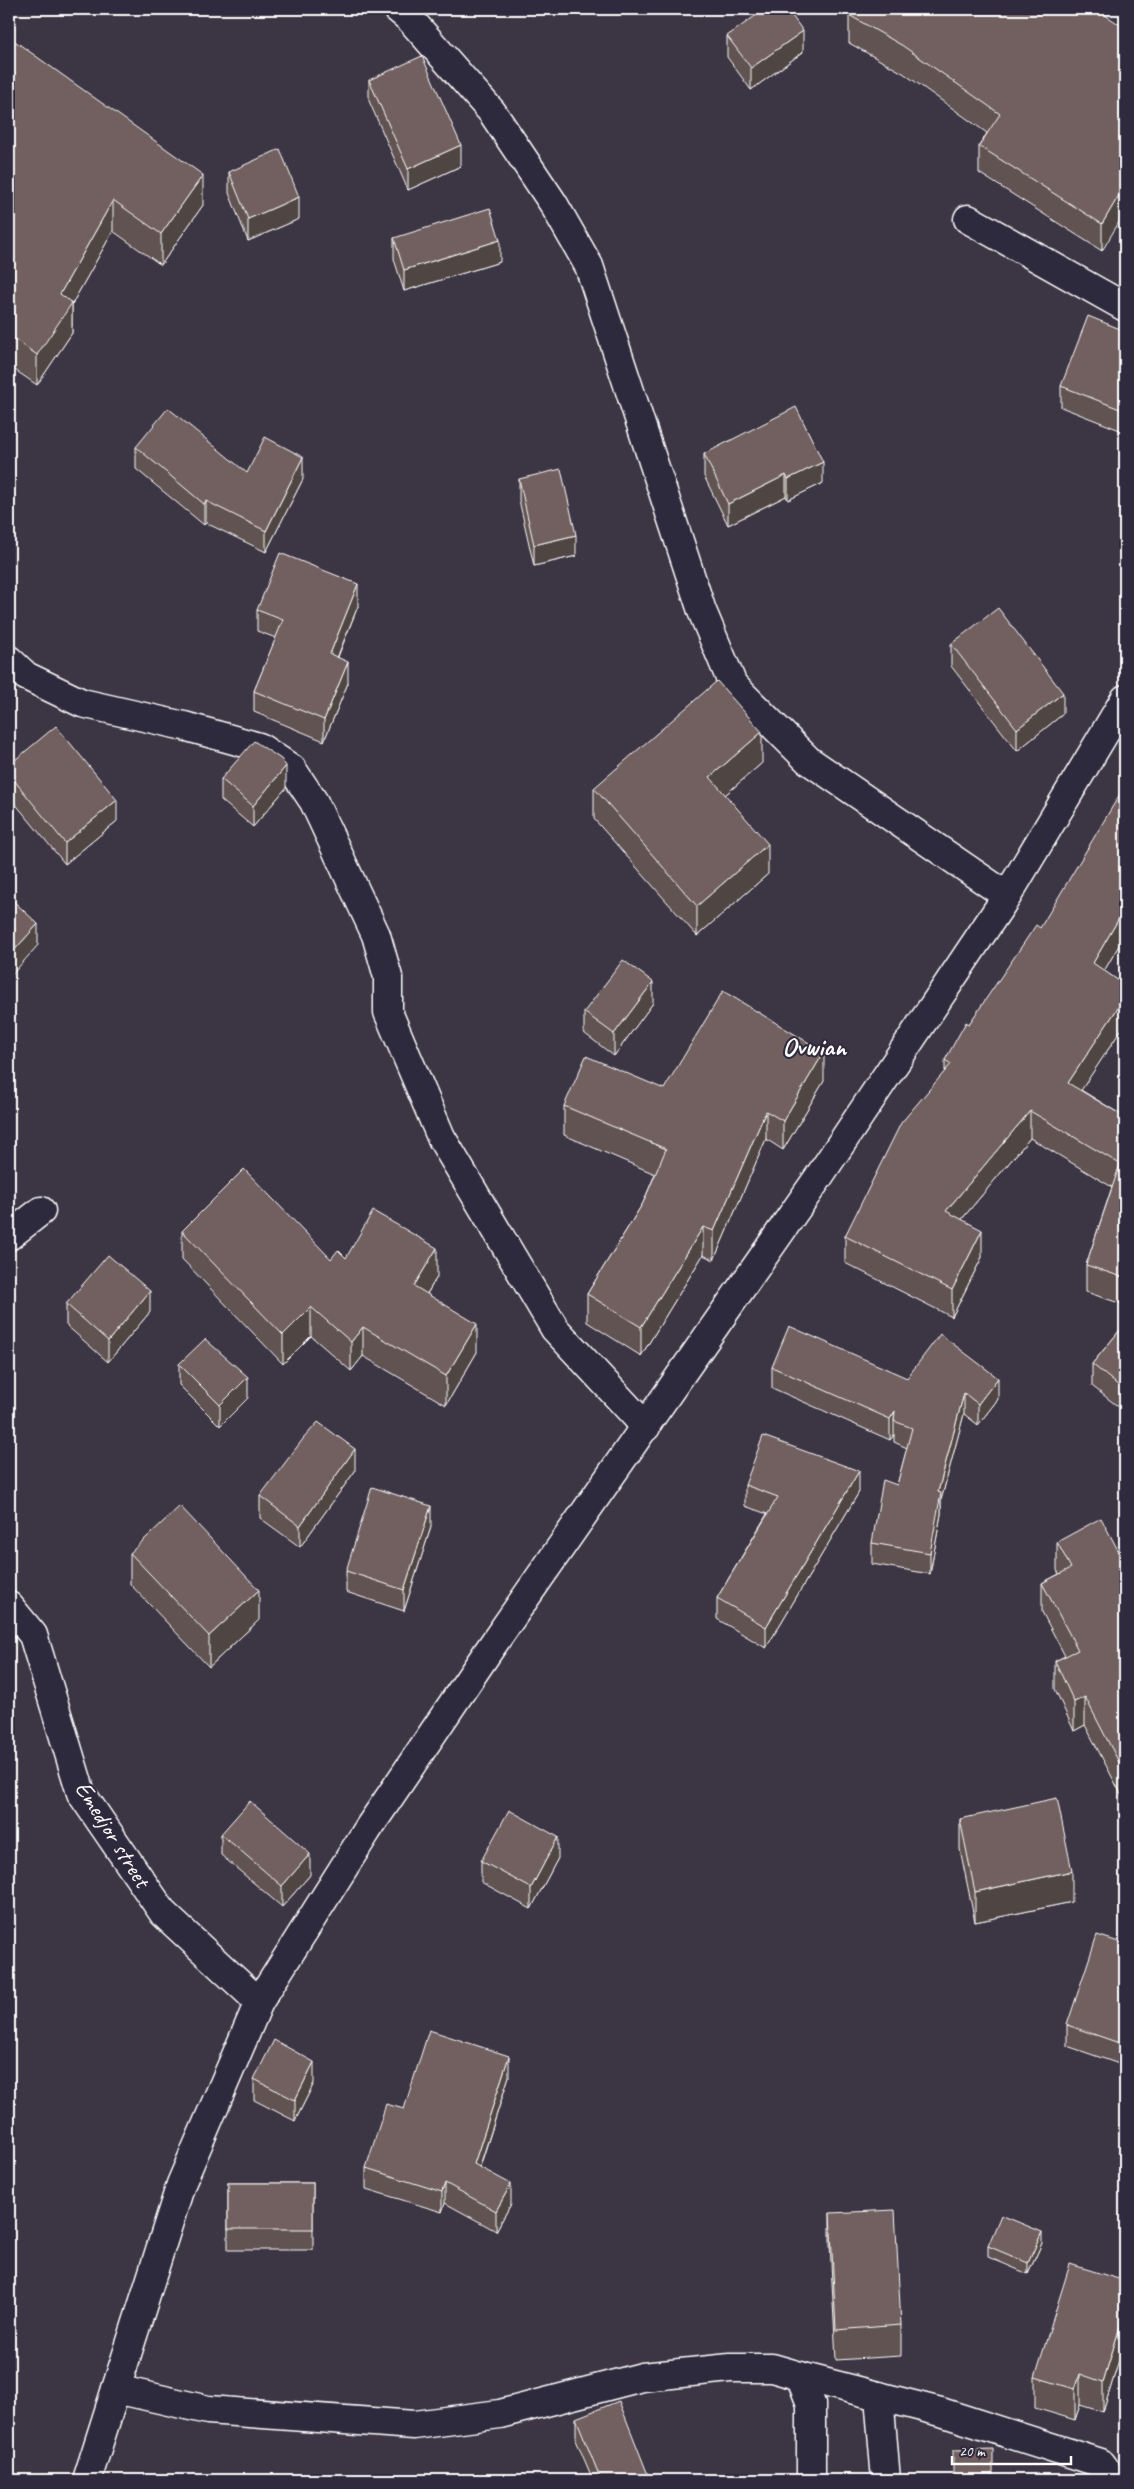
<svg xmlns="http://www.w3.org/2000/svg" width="1134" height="2489" viewBox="0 0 1134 2489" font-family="Caveat,sans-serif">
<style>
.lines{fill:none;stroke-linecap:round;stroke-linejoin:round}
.minor-casing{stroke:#fff;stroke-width:31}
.minor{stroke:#2f2a3d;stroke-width:28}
.wall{fill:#615351;stroke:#fff}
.shaded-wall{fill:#4f4442;stroke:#fff}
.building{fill:#71615e;stroke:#fff}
.labels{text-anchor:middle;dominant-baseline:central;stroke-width:4;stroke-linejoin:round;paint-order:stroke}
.street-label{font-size:24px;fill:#fff;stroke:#2f2a3d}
.quarter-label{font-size:26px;font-weight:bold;fill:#fff;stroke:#2f2a3d}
</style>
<rect width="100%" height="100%" fill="#3c3544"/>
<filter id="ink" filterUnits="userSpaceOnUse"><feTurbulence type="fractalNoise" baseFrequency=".02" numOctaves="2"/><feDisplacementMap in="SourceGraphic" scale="10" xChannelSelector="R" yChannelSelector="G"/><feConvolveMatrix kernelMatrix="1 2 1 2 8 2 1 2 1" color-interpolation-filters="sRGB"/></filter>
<g filter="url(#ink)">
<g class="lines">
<g class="minor-casing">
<g id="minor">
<path d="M 398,9 L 410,19 L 492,112 L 553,203 L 589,266 L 702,611 L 733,685 L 808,760 L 1007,896"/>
<path d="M 968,219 L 1125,307"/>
<path d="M 9,660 L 26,676 L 82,703 L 184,726 L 259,747 L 292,769 L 314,802 L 376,935 L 388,977 L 388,1012 L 441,1137 L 555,1329 L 646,1427"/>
<path d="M 9,1236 L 41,1211"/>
<path d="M 9,1606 L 33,1635 L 81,1793 L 164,1914 L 259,2002"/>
<path d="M 800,2376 L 941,2412 L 1101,2463 L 1113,2480"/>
<path d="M 116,2389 L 208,2410 L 414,2425 L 500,2414 L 642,2377 L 730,2368 L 772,2368 L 800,2376 L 811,2404 L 811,2480"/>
<path d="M 879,2396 L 886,2480"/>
<path d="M 87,2480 L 181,2184 L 259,2002 L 368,1829 L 489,1650 L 818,1178 L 1007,896 L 1125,699"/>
</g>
</g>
<use href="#minor" class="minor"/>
</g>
<g class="wall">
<path d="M 718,9 L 728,9 L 725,13 Z"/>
<path d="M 849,15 L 1125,28 L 1102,251 L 979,173 L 979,146 L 987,133 L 903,73 L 849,43 Z"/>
<path d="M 727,36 L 803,52 L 751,90 L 727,57 Z"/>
<path d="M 9,38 L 203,205 L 161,265 L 113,231 L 72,304 L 72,333 L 37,385 L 9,366 Z"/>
<path d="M 369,80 L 461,166 L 408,190 L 369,101 Z"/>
<path d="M 229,172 L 299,219 L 248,241 L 229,193 Z"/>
<path d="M 394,238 L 500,262 L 404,291 L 394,259 Z"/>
<path d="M 1125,331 L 1125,432 L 1061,407 L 1061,386 Z"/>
<path d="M 136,447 L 247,473 L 303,479 L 266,552 L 206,523 L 204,525 L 136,469 Z"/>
<path d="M 704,454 L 823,483 L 788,500 L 786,496 L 728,525 L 704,476 Z"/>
<path d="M 519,479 L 576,556 L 534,566 L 519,500 Z"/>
<path d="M 358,606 L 338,657 L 348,683 L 324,741 L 254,712 L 254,691 L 276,638 L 257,631 L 257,610 Z"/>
<path d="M 951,644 L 1063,714 L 1017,751 L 951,666 Z"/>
<path d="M 762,763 L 725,795 L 768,874 L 697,936 L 594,819 L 594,788 Z"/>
<path d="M 9,765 L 117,821 L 65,864 L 9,796 Z"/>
<path d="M 221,779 L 286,788 L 253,827 L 221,800 Z"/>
<path d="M 1040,928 L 1125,935 L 1104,971 L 1125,985 L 1125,1024 L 1081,1090 L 1125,1117 L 1125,1305 L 1086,1292 L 1086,1265 L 1112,1187 L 1030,1138 L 962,1219 L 982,1257 L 952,1317 L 845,1263 L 845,1236 L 945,1071 L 945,1060 L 969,1024 Z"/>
<path d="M 653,1003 L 614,1056 L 584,1033 L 584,1012 Z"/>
<path d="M 824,1081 L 783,1150 L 766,1139 L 714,1260 L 703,1255 L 641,1356 L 587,1322 L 587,1294 L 643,1203 L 655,1174 L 564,1135 L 564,1106 L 664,1089 Z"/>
<path d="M 182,1231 L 331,1259 L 346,1258 L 437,1277 L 427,1294 L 477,1352 L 446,1405 L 363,1356 L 351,1371 L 311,1336 L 283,1364 L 182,1259 Z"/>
<path d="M 66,1304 L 150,1312 L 108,1362 L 66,1325 Z"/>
<path d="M 1125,1324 L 1125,1412 L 1092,1386 L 1092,1364 Z"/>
<path d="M 179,1364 L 248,1398 L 220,1426 L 179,1385 Z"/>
<path d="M 772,1367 L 907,1378 L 998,1399 L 978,1425 L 964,1414 L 941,1500 L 941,1514 L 930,1574 L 872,1564 L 872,1543 L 897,1485 L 907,1448 L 894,1442 L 894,1435 L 890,1440 L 772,1388 Z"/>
<path d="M 355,1471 L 300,1547 L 260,1518 L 260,1496 Z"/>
<path d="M 745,1485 L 859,1492 L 766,1648 L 717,1619 L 717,1598 L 767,1514 L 745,1506 Z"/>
<path d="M 431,1527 L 404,1611 L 346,1592 L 346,1571 Z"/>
<path d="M 1057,1542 L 1119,1552 L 1125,1549 L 1124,1800 L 1085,1725 L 1074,1731 L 1055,1689 L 1055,1661 L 1065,1656 L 1042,1612 L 1042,1583 L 1059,1574 L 1057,1570 Z"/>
<path d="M 130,1553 L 259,1620 L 209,1667 L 130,1584 Z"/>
<path d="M 960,1819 L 1072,1902 L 975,1922 L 960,1849 Z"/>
<path d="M 221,1834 L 310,1875 L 282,1907 L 221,1855 Z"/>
<path d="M 558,1858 L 531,1909 L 481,1882 L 481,1861 Z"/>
<path d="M 1125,1944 L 1125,2066 L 1067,2046 L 1067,2025 Z"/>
<path d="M 509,2076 L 480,2167 L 511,2204 L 496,2231 L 445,2203 L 442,2212 L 366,2189 L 366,2168 L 404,2109 Z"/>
<path d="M 254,2079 L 314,2083 L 295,2121 L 254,2100 Z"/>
<rect x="228" y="2183" width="85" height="67"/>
<path d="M 830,2213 L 901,2325 L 901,2356 L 836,2360 L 830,2244 Z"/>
<path d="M 1042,2243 L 1028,2274 L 988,2257 L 988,2246 Z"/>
<path d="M 1125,2281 L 1125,2341 L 1103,2412 L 1080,2405 L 1075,2420 L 1035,2408 L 1035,2377 Z"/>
<path d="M 576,2418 L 650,2480 L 593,2480 L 576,2440 Z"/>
</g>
<g class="shaded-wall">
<path d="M 803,31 L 803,52 L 751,90 L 751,68 Z"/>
<path d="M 461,145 L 461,166 L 408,190 L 408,169 Z"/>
<path d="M 203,175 L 203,205 L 161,265 L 161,234 Z"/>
<path d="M 1125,185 L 1125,212 L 1102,251 L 1102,224 Z"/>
<path d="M 299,197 L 299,219 L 248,241 L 248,219 Z"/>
<path d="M 113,200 L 113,231 L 72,304 L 72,333 L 37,385 L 37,355 L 60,294 Z"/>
<path d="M 500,240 L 500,262 L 404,291 L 404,270 Z"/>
<path d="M 303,457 L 303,479 L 266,552 L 266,531 Z"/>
<path d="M 823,462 L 823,483 L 788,500 L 788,479 Z"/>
<path d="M 786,475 L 786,496 L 728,525 L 728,504 Z"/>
<path d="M 206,501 L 206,523 L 204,525 L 204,504 Z"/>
<path d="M 576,535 L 576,556 L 534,566 L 534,545 Z"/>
<path d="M 358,584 L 358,606 L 330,675 L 330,654 Z"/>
<path d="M 348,662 L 348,683 L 324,741 L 324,720 Z"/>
<path d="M 1063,693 L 1063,714 L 1017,751 L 1017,729 Z"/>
<path d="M 762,732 L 762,763 L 710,808 L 710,777 Z"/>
<path d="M 286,766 L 286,788 L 253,827 L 253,806 Z"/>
<path d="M 117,800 L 117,821 L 65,864 L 65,843 Z"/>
<path d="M 768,844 L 768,874 L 697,936 L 697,906 Z"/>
<path d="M 1125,908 L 1125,935 L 1093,990 L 1093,963 Z"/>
<path d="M 38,924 L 38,945 L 9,978 L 9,956 Z"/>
<path d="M 653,982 L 653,1003 L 614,1056 L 614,1034 Z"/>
<path d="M 1125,997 L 1125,1024 L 1068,1110 L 1068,1083 Z"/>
<path d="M 824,1052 L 824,1081 L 783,1150 L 783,1121 Z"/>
<path d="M 766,1111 L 766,1139 L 714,1260 L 714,1231 Z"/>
<path d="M 1030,1111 L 1030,1138 L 946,1238 L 946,1211 Z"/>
<path d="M 703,1227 L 703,1255 L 641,1356 L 641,1327 Z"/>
<path d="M 982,1230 L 982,1257 L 952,1317 L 952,1290 Z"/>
<path d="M 437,1248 L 437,1277 L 414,1315 L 414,1286 Z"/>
<path d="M 150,1291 L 150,1312 L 108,1362 L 108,1341 Z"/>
<path d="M 311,1307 L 311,1336 L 283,1364 L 283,1335 Z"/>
<path d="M 477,1324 L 477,1352 L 446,1405 L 446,1376 Z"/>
<path d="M 363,1327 L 363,1356 L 351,1371 L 351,1342 Z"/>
<path d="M 248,1377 L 248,1398 L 220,1426 L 220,1405 Z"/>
<path d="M 998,1378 L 998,1399 L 978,1425 L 978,1404 Z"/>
<path d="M 964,1393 L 964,1414 L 941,1500 L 941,1514 L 930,1574 L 930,1553 L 938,1492 Z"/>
<path d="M 895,1411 L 894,1421 L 894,1435 L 890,1440 L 890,1419 Z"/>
<path d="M 355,1449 L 355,1471 L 300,1547 L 300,1526 Z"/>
<path d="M 859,1471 L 859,1492 L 766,1648 L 766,1627 Z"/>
<path d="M 431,1506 L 431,1527 L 404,1611 L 404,1590 Z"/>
<path d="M 259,1590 L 259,1620 L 209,1667 L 209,1636 Z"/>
<path d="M 1085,1697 L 1085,1725 L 1074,1731 L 1074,1702 Z"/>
<rect x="1124" y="1772" width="1" height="28"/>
<path d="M 558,1837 L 558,1858 L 531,1909 L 531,1888 Z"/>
<path d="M 310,1854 L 310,1875 L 282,1907 L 282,1886 Z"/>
<path d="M 1072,1871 L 1072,1902 L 975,1922 L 975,1892 Z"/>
<path d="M 509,2056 L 509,2076 L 474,2184 L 474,2164 Z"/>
<path d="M 314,2062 L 314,2083 L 295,2121 L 295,2100 Z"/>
<path d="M 445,2183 L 445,2203 L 442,2212 L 442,2192 Z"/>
<path d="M 511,2184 L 511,2204 L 496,2231 L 496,2211 Z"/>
<path d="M 1042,2232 L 1042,2243 L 1028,2274 L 1028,2263 Z"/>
<path d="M 1125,2310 L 1125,2341 L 1103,2412 L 1103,2382 Z"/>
<path d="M 1080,2374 L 1080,2405 L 1075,2420 L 1075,2389 Z"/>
</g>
<g class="building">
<path d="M 765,9 L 787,9 L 803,31 L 751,68 L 727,36 Z"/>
<path d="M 853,9 L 1096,9 L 1125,28 L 1125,185 L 1102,224 L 979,146 L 1000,114 L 903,46 L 849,15 Z"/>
<path d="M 9,37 L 203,175 L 161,234 L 113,200 L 60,294 L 72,303 L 37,355 L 9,335 Z"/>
<path d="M 422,56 L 461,145 L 408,169 L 369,80 Z"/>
<path d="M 280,149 L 299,197 L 248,219 L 229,172 Z"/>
<path d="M 490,208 L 500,240 L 404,270 L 394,238 Z"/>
<path d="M 1088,316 L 1125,331 L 1125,411 L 1061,386 Z"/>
<path d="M 796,407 L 823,462 L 788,479 L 786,475 L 728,504 L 704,454 Z"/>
<path d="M 168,408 L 247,473 L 265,437 L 303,457 L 266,531 L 206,501 L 204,504 L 136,447 Z"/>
<path d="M 561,469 L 576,535 L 534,545 L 519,479 Z"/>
<path d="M 280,553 L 358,584 L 330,654 L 348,662 L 324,720 L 254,691 L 283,620 L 257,610 Z"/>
<path d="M 998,608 L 1063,693 L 1017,729 L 951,644 Z"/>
<path d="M 717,681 L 762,732 L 710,777 L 768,844 L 697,906 L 594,788 Z"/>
<path d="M 56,726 L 117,800 L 65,843 L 9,774 L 9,765 Z"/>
<path d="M 254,741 L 281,759 L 286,766 L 253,806 L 221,779 Z"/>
<path d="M 1123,789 L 1125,791 L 1125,908 L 1093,963 L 1125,985 L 1125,997 L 1068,1083 L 1125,1117 L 1125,1278 L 1086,1265 L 1120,1164 L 1030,1111 L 946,1211 L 982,1230 L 952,1290 L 845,1236 L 901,1123 L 951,1064 L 945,1060 L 966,1022 L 969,1024 L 1036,925 L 1040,928 Z"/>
<path d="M 9,897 L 38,924 L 9,956 Z"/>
<path d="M 623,960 L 653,982 L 614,1034 L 584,1012 Z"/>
<path d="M 723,991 L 824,1052 L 783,1121 L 766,1111 L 714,1231 L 703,1227 L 641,1327 L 587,1294 L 643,1203 L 666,1149 L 564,1106 L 586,1056 L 664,1089 Z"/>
<path d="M 244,1169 L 331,1259 L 338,1250 L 346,1258 L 373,1211 L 437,1248 L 414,1286 L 477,1324 L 446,1376 L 363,1327 L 351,1342 L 311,1307 L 283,1335 L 182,1231 Z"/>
<path d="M 108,1255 L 150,1291 L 108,1341 L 66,1304 Z"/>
<path d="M 1125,1324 L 1125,1391 L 1092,1364 Z"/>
<path d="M 789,1326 L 907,1378 L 940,1334 L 998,1378 L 978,1404 L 964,1393 L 938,1492 L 941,1493 L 930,1553 L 872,1543 L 883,1480 L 897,1485 L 912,1428 L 894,1421 L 895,1411 L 890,1419 L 772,1367 Z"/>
<path d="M 205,1339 L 248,1377 L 220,1405 L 179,1364 Z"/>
<path d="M 318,1422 L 355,1449 L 300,1526 L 260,1496 L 303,1439 Z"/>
<path d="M 763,1436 L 859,1471 L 766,1627 L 717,1598 L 778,1497 L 745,1485 Z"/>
<path d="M 372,1487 L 431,1506 L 404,1590 L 346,1571 Z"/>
<path d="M 180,1506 L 259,1590 L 209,1636 L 130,1553 Z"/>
<path d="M 1101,1518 L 1119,1552 L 1125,1549 L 1125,1772 L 1124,1772 L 1085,1697 L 1074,1702 L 1055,1661 L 1078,1650 L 1042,1583 L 1071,1568 L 1057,1542 Z"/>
<path d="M 1057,1798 L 1072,1871 L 975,1892 L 960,1819 Z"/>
<path d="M 250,1801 L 310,1854 L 282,1886 L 221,1834 Z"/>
<path d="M 509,1810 L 558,1837 L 531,1888 L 481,1861 Z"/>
<path d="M 1097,1935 L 1125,1944 L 1125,2045 L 1067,2025 Z"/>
<path d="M 429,2030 L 509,2056 L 474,2164 L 511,2184 L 496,2211 L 445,2183 L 442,2192 L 366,2168 L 386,2104 L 404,2109 Z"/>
<path d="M 274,2040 L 314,2062 L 295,2100 L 254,2079 Z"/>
<rect x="228" y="2183" width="85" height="46"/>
<path d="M 895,2210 L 901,2325 L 836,2330 L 830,2213 Z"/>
<path d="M 1001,2215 L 1042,2232 L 1028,2263 L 988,2246 Z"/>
<path d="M 1070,2264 L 1125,2281 L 1125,2310 L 1103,2382 L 1080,2374 L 1075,2389 L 1035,2377 Z"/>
<path d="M 619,2401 L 650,2480 L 601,2480 L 576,2418 Z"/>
<path d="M 993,2449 L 993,2480 L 953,2480 L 953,2450 Z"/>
</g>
</g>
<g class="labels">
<g class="street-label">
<text transform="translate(113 1834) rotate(58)">Emedjor street</text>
</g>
<g class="quarter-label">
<text x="814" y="1046">Ovwian</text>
</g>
</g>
<rect width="1134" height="2489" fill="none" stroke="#2f2a3d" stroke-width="30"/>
<rect x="15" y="15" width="1104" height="2459" fill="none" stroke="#fff" stroke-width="2" filter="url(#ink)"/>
<path d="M952 2456v8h119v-8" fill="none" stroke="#ffffff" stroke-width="2.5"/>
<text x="959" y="2456" font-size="15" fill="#ffffff" stroke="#2f2a3d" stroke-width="4" paint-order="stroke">20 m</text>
</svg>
